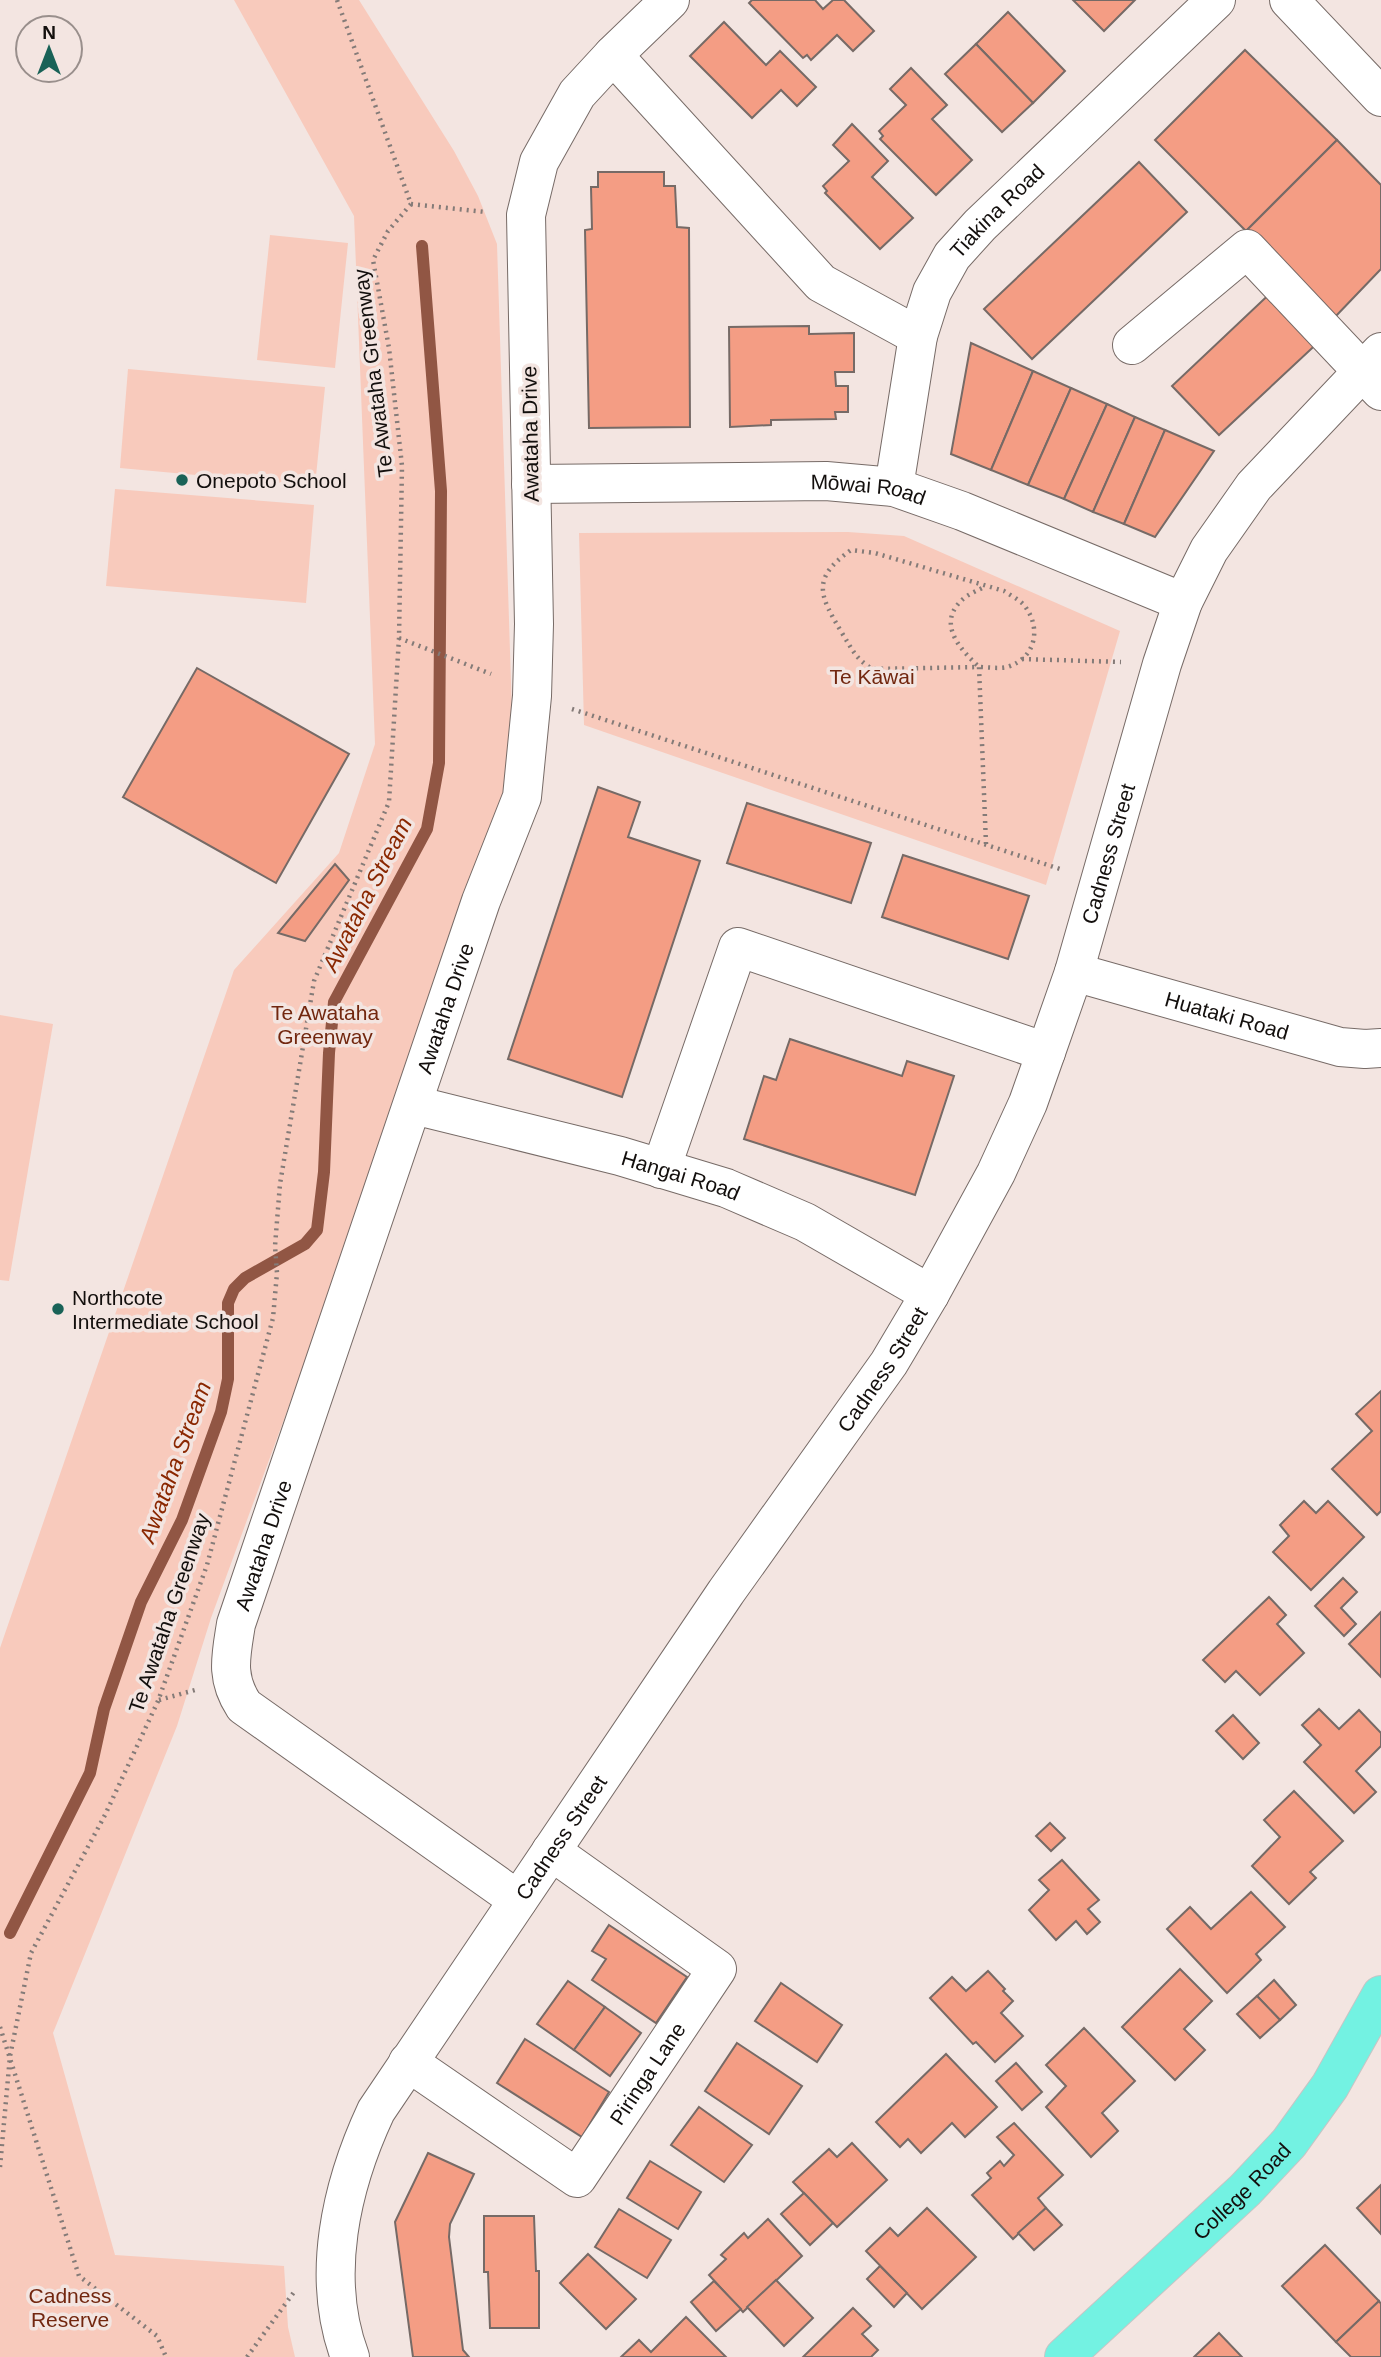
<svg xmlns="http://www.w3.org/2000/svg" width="1381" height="2357" viewBox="0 0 1381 2357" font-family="Helvetica,sans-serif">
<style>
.green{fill:#f8cabc}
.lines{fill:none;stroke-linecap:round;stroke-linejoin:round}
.stream{stroke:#915644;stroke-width:12}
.building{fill:#f49d84;stroke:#766a66;stroke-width:2}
.minor-casing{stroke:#776b67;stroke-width:40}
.major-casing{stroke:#c6c5c5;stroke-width:40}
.path{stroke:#847b78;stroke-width:4.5;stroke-dasharray:2 5;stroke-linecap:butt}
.minor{stroke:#fff;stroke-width:38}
.major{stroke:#73f2e2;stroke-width:38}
.poi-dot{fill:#196257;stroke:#f3e5e1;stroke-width:2.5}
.labels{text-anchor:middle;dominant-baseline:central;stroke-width:7;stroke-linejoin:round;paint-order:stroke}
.street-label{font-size:21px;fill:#130f0d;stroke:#f3e5e1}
.poi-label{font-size:21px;fill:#130f0d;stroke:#f3e5e1;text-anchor:start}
.park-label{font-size:21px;fill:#72270f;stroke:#f3e5e1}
.water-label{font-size:23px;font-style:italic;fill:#8a2701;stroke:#f3e5e1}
</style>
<rect width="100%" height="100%" fill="#f3e5e1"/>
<g class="green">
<path d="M 234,0 L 359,0 L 454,151 L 478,196 L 497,244 L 515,808 L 495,922 L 380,1140 L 301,1373 L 211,1618 L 177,1726 L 53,2033 L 115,2255 L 284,2266 L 288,2327 L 295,2357 L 0,2357 L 0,1648 L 234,970 L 339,853 L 375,744 L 354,216 Z"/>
<path d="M 270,235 L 348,243 L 335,368 L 257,360 Z"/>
<path d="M 128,369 L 325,387 L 315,486 L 120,468 Z"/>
<path d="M 115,489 L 314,505 L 306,603 L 106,586 Z"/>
<path d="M 848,532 L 904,536 L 1120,631 L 1046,885 L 584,725 L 579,533 Z"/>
<path d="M 0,1015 L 53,1024 L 9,1281 L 0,1280 Z"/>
</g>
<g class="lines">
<path class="stream" d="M 10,1933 L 90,1773 L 104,1709 L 141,1602 L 182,1520 L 221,1412 L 228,1379 L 228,1303 L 234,1289 L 245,1278 L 305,1244 L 317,1230 L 324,1172 L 329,1053 L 334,1002 L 427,829 L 439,763 L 441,491 L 422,246"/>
</g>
<g class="building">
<path d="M 752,0 L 815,0 L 823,9 L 833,0 L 844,0 L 874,31 L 853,51 L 837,35 L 811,60 L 807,55 L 803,58 L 749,3 Z"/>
<path d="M 1073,0 L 1135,0 L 1104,31 Z"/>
<path d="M 1008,12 L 1065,71 L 1033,103 L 976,44 Z"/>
<path d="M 724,22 L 766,65 L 780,51 L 816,87 L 797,106 L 781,90 L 752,118 L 690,56 Z"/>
<path d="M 976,44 L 1033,103 L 1002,132 L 945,74 Z"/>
<path d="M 1245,50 L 1337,140 L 1246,231 L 1155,140 Z"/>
<path d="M 911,68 L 947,105 L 932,119 L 972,160 L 936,195 L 880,139 L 883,136 L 879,131 L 906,105 L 890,89 Z"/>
<path d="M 852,124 L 888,161 L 872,177 L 913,218 L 880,249 L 825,193 L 827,191 L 823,186 L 849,161 L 833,145 Z"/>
<path d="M 1337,140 L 1381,185 L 1381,269 L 1334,318 L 1246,231 Z"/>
<path d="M 1139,162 L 1187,212 L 1032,359 L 984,309 Z"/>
<path d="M 598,172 L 664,172 L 664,186 L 675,186 L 677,227 L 689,228 L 690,427 L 589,428 L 585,230 L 592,229 L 591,187 L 598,187 Z"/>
<path d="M 1277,287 L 1324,337 L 1219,435 L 1172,386 Z"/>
<path d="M 809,326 L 809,334 L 854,333 L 854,372 L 835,372 L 836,386 L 848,386 L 848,412 L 835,412 L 836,419 L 771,420 L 771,425 L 730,427 L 729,327 Z"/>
<path d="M 971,343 L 1033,371 L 991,470 L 951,454 Z"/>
<path d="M 1033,371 L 1071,388 L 1028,485 L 991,470 Z"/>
<path d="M 1071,388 L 1107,404 L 1064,499 L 1028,485 Z"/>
<path d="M 1107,404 L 1135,417 L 1093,512 L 1064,499 Z"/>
<path d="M 1135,417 L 1165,430 L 1124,524 L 1093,512 Z"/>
<path d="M 1165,430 L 1214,451 L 1155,537 L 1124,524 Z"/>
<path d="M 197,668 L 349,754 L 276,883 L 123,797 Z"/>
<path d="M 598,787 L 640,802 L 628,837 L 700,861 L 622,1097 L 508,1059 Z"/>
<path d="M 747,803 L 871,843 L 851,903 L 727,863 Z"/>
<path d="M 903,855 L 1029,896 L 1008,959 L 882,917 Z"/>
<path d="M 335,864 L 349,880 L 305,941 L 278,933 Z"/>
<path d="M 790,1039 L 902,1076 L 907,1061 L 954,1076 L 915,1195 L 744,1139 L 764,1076 L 776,1080 Z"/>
<path d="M 1381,1391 L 1381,1511 L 1377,1515 L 1332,1469 L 1372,1431 L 1356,1414 Z"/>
<path d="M 1304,1501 L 1316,1513 L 1328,1501 L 1364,1537 L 1311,1590 L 1273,1552 L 1289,1536 L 1280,1525 Z"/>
<path d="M 1343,1578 L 1357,1592 L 1341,1608 L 1356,1624 L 1344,1636 L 1315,1606 Z"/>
<path d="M 1269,1597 L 1286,1615 L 1277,1624 L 1304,1653 L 1260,1695 L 1236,1671 L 1225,1682 L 1203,1660 Z"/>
<path d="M 1381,1612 L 1381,1677 L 1349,1644 Z"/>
<path d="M 1319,1709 L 1339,1729 L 1359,1710 L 1381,1733 L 1381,1746 L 1356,1771 L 1376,1792 L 1354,1813 L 1304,1762 L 1321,1745 L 1302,1725 Z"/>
<path d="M 1233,1715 L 1259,1743 L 1243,1759 L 1216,1731 Z"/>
<path d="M 1294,1791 L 1343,1841 L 1310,1872 L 1316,1878 L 1289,1904 L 1252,1866 L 1280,1837 L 1264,1820 Z"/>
<path d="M 1050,1823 L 1065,1838 L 1051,1851 L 1036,1836 Z"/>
<path d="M 1062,1860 L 1099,1900 L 1088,1909 L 1100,1922 L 1087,1934 L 1076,1921 L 1056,1940 L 1029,1910 L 1049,1890 L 1039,1880 Z"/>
<path d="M 1251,1892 L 1285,1927 L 1256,1954 L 1261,1960 L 1227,1993 L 1167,1929 L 1190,1907 L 1211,1929 Z"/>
<path d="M 609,1925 L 687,1977 L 656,2023 L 592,1980 L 606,1959 L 592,1951 Z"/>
<path d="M 1180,1969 L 1212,2001 L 1184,2029 L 1205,2050 L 1175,2080 L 1122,2027 Z"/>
<path d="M 988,1971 L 1005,1989 L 1003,1991 L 1013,2001 L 1001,2013 L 1023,2036 L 995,2062 L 976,2042 L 973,2044 L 930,1998 L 952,1977 L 966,1991 Z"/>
<path d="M 1274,1980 L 1296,2005 L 1280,2020 L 1257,1996 Z"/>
<path d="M 568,1981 L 605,2007 L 574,2050 L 537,2024 Z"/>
<path d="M 781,1983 L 842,2025 L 817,2062 L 755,2021 Z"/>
<path d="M 1257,1996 L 1280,2020 L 1260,2038 L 1237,2014 Z"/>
<path d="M 605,2007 L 641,2033 L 610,2076 L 574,2050 Z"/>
<path d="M 1084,2028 L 1135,2081 L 1102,2113 L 1118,2131 L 1091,2157 L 1046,2107 L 1066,2086 L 1046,2065 Z"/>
<path d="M 525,2039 L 609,2092 L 582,2137 L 497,2083 Z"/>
<path d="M 737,2043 L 802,2086 L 769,2134 L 705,2091 Z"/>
<path d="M 946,2054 L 997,2107 L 965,2137 L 952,2123 L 921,2153 L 908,2139 L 900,2147 L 876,2122 Z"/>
<path d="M 1016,2063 L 1042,2092 L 1022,2110 L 996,2081 Z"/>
<path d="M 699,2107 L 752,2145 L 724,2182 L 671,2145 Z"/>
<path d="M 1014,2123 L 1063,2175 L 1038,2198 L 1046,2208 L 1013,2239 L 972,2195 L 991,2178 L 987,2173 L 1000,2161 L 1004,2166 L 1014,2155 L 997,2137 Z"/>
<path d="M 852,2143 L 887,2180 L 837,2227 L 793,2182 L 829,2149 L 837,2157 Z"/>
<path d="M 428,2153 L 474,2174 L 450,2224 L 449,2237 L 463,2350 L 469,2357 L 413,2357 L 395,2222 Z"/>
<path d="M 650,2161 L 701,2192 L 678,2229 L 627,2198 Z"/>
<path d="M 1381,2185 L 1381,2234 L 1357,2208 Z"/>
<path d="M 804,2193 L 833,2223 L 810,2245 L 781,2214 Z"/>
<path d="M 927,2208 L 976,2257 L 922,2309 L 866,2251 L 890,2228 L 898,2236 Z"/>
<path d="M 1046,2208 L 1062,2225 L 1034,2250 L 1018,2233 Z"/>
<path d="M 619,2209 L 671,2240 L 647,2278 L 595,2247 Z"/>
<path d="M 484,2216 L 534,2216 L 536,2271 L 539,2271 L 539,2328 L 490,2328 L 488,2272 L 484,2272 Z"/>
<path d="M 768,2219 L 802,2256 L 743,2312 L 709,2275 L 726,2259 L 721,2255 L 744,2233 L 748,2238 Z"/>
<path d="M 1325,2245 L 1379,2301 L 1336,2342 L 1282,2286 Z"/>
<path d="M 588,2254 L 636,2299 L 606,2329 L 560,2283 Z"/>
<path d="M 880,2266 L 907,2293 L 894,2307 L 867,2279 Z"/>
<path d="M 776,2280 L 813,2318 L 784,2346 L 747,2307 Z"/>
<path d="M 714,2281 L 741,2309 L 716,2331 L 691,2302 Z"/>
<path d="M 1379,2301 L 1381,2304 L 1381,2357 L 1351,2357 L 1336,2342 Z"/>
<path d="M 853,2308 L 871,2326 L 862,2334 L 878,2350 L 871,2357 L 803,2357 Z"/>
<path d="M 686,2317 L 726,2357 L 621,2357 L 639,2340 L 651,2352 Z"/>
<path d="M 1219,2333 L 1242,2357 L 1194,2357 Z"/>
</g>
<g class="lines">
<g class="minor-casing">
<g id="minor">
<path d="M 1289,0 L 1381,97"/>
<path d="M 613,55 L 821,283 L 918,336"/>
<path d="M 1132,345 L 1247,249 L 1381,391"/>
<path id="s1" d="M 531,484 L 826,481 L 894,487 L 962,511 L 1183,602"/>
<path id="s2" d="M 894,487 L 918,336 L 932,292 L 952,256 L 980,225 L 1216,0"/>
<path id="s3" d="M 1074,972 L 1340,1047 L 1365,1049 L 1381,1048"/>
<path id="s4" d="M 414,1105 L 620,1156 L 726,1188 L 805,1222 L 930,1294"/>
<path d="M 661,1169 L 738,947 L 1046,1052"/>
<path id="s5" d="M 518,1900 L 244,1706 C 225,1677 231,1656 236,1624 L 481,901 L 522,797 L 532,696 L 534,624 L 526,215 L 539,162 L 577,94 L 613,55 L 670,0"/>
<path id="s6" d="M 408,2062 L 577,2178 L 717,1969 L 551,1851"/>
<path id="s7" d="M 350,2357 C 320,2277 341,2186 376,2111 L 726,1592 L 889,1363 L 930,1294 L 996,1173 L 1028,1103 L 1046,1052 L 1074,972 L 1162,664 L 1183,602 L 1209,550 L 1254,486 L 1381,352"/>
</g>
</g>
<g class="major-casing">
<g id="major">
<path id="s8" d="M 1064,2357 L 1245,2190 L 1289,2143 L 1330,2086 L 1381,1995"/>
</g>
</g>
<g class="path">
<path d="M 411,204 L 486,212"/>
<path d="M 399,638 L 491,674"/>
<path d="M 1022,659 L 1121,662"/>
<path d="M 572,709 L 1060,869"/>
<path d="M 986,844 L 979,667 L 873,669 C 856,660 852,649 842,633 C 820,596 810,579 851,550 L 875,553 L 1004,591 C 1010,595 1018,599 1023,604 C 1042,626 1037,658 1007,667 C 999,669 987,667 979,667 C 961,650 936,624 962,600 C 968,594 979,590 986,586"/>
<path d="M 159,1700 L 195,1690"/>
<path d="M 0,2027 L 79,2276 L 157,2336 L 166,2357"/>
<path d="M 0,2167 L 10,2056 L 31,1953 L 105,1815 L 158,1701 L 207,1565 L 273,1318 L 277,1273 L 275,1246 L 280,1184 L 314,981 L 389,802 L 399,638 L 402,466 L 389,348 L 373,260 L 388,231 L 411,204 L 337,0"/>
<path d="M 247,2357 L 294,2292"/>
</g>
<use href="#minor" class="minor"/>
<use href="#major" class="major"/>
</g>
<g class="poi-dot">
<circle cx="182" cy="480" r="7"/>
<circle cx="58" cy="1309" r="7"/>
</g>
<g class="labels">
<g class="street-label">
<text stroke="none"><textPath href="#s2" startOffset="304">Tiakina Road</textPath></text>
<text transform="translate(373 373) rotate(-97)">Te Awataha Greenway</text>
<text transform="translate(530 434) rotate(-91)">Awataha Drive</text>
<text stroke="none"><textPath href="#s1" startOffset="338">Mōwai Road</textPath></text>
<text stroke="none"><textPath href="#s7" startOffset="1718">Cadness Street</textPath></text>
<text stroke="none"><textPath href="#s5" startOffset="1071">Awataha Drive</textPath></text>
<text stroke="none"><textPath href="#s3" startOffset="159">Huataki Road</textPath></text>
<text stroke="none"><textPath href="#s4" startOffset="276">Hangai Road</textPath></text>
<text stroke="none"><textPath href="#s7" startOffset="1152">Cadness Street</textPath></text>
<text stroke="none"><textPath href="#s5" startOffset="504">Awataha Drive</textPath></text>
<text transform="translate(169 1613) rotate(-71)">Te Awataha Greenway</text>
<text stroke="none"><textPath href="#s7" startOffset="584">Cadness Street</textPath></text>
<text stroke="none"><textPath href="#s6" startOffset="331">Piringa Lane</textPath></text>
<text stroke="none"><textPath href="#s8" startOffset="243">College Road</textPath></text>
</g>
<g class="poi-label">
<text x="196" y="480">Onepoto School</text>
<text x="72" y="1297">Northcote<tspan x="72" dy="24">Intermediate School</tspan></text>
</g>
<g class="park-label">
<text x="872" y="676">Te Kāwai</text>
<text x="325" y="1012">Te Awataha<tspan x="325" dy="24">Greenway</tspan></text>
<text x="70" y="2295">Cadness<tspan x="70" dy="24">Reserve</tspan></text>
</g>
<g class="water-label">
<text transform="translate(367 894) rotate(-63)">Awataha Stream</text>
<text transform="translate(175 1462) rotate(-70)">Awataha Stream</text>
</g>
</g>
<g transform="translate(49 49)"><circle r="33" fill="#f3e5e1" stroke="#998f8c" stroke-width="2"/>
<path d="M0-5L12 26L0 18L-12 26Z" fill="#196257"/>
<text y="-10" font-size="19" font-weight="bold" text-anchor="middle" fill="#130f0d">N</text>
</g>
</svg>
